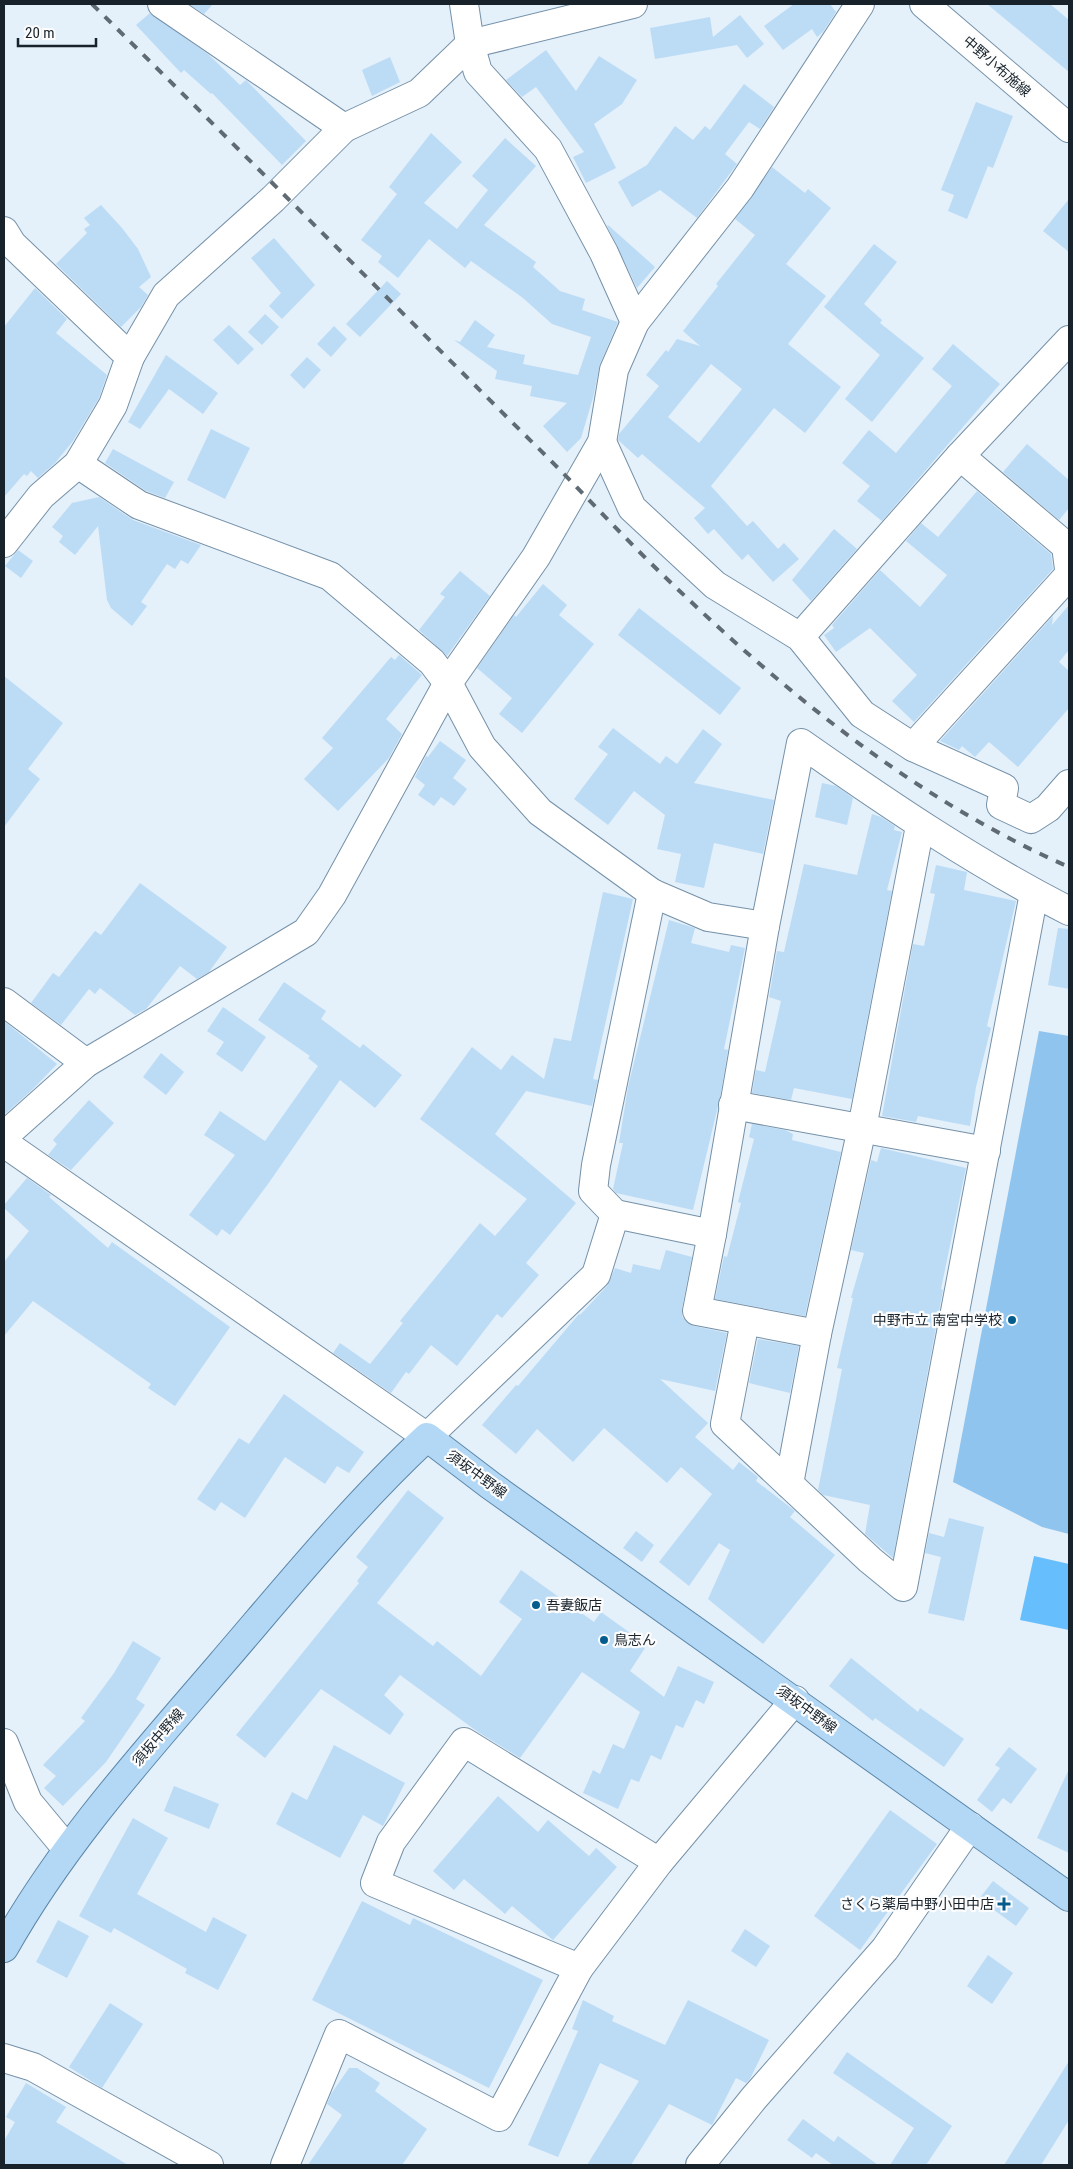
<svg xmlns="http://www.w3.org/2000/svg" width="1073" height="2169" viewBox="0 0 1073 2169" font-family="'Roboto Condensed','Noto Sans JP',sans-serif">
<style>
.green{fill:#8fc4ee}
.water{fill:#67befd}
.building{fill:#bcdcf6;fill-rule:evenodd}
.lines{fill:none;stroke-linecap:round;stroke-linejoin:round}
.minor-casing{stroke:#7591a8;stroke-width:30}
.secondary-casing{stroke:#7591a8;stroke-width:30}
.primary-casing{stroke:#5b87aa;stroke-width:30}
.minor{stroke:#fff;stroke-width:28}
.secondary{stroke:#fff;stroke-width:28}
.primary{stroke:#b3d8f5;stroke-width:28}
.rail{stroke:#5f6a73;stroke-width:4;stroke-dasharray:9 9;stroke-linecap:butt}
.poi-dot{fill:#055d8e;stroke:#fcfcfc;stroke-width:2}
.labels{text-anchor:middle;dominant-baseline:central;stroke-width:4.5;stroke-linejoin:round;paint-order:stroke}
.street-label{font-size:14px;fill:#17222b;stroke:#fcfcfc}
.poi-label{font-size:14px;fill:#17222b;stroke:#fcfcfc;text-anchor:end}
</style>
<rect width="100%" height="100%" fill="#e4f0fa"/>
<path class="green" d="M 1039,1031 L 1069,1036 L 1069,1534 L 1042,1527 L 953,1482 Z"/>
<path class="water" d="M 1034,1556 L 1069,1564 L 1069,1630 L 1020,1620 Z"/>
<g class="building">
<path d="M 189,4 L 213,4 L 204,14 Z"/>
<path d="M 794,4 L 830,4 L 836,12 L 823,32 L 817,37 L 812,29 L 783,50 L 764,26 Z"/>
<path d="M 987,4 L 1050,4 L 1069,20 L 1069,72 Z"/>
<path d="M 150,13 L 208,54 L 240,85 L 246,80 L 306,141 L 282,165 L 212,93 L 211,94 L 184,70 L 181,73 L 136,25 Z"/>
<path d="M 740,15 L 764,44 L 747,58 L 737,45 L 655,59 L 650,28 L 710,17 L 713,37 Z"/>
<path d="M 546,50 L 576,91 L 599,56 L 637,80 L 622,104 L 594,124 L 616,168 L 586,183 L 573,157 L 584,152 L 536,87 L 522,97 L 506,80 Z"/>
<path d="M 390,57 L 400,82 L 372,96 L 362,70 Z"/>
<path d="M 744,84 L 774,107 L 760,129 L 749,122 L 725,154 L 737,164 L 697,218 L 660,190 L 632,207 L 618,182 L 647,165 L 675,126 L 693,140 L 705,126 L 710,130 Z"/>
<path d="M 976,102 L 1013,116 L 993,168 L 988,166 L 967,219 L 948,211 L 954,195 L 941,190 Z"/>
<path d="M 431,133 L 462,162 L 424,203 L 457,229 L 488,190 L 472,176 L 505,138 L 536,166 L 484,225 L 536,262 L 533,267 L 560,291 L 585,299 L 582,310 L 618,322 L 600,364 L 593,398 L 581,438 L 567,452 L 543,426 L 567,403 L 530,396 L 532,386 L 495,379 L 497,371 L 454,340 L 460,342 L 475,320 L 495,335 L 487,347 L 525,355 L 523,364 L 578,375 L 591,337 L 552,324 L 523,298 L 471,261 L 465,268 L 429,239 L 398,278 L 378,262 L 382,256 L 361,240 L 397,194 L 389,187 Z"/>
<path d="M 772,167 L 805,193 L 808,189 L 831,208 L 786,264 L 826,296 L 788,344 L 841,387 L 805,433 L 774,408 L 711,486 L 747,526 L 753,521 L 778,549 L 784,543 L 799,559 L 773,582 L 748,554 L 742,560 L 714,529 L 708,534 L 694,518 L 705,508 L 642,454 L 638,458 L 618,440 L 619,434 L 659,386 L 646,375 L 666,350 L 668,352 L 677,339 L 700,346 L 683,331 L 718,286 L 716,284 L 755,235 L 735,219 ZM 711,364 L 742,389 L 699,443 L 668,417 Z"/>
<path d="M 1069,199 L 1069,252 L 1043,231 Z"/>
<path d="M 101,205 L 122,228 L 138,249 L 151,277 L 139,287 L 148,295 L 141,307 L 121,327 L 56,264 L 87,233 L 84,229 L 90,225 L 84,218 Z"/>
<path d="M 608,225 L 655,267 L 637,288 L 607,226 Z"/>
<path d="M 274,238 L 315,285 L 282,319 L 269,306 L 281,293 L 251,258 Z"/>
<path d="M 874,244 L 897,262 L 864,304 L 882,320 L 880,323 L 924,358 L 872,422 L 845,399 L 880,355 L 824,307 Z"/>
<path d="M 387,281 L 401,294 L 360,337 L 346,324 Z"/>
<path d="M 35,288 L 67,319 L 56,333 L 107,375 L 99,398 L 73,441 L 55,463 L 38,478 L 31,471 L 27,476 L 24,474 L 4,497 L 4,327 Z"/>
<path d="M 265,314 L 279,327 L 262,345 L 248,332 Z"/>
<path d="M 229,325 L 254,349 L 238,365 L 213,340 Z"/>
<path d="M 334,326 L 347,339 L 331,357 L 317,344 Z"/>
<path d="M 953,344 L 1000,384 L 882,521 L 857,501 L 870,486 L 842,463 L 869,430 L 896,453 L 952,386 L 932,369 Z"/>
<path d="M 166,355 L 218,393 L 203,414 L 169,389 L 140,429 L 128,422 Z"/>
<path d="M 307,357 L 321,370 L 304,389 L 290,375 Z"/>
<path d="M 211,429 L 250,448 L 225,499 L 187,480 Z"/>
<path d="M 1027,444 L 1069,480 L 1069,508 L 1059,520 L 1003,472 Z"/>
<path d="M 113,449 L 174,482 L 165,498 L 146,491 L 105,463 Z"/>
<path d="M 977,491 L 1051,554 L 1053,569 L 914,722 L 892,701 L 917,675 L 870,628 L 836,652 L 824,635 L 834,628 L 832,625 L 880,570 L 920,607 L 947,575 L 906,541 L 921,523 L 938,537 Z"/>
<path d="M 99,497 L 133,520 L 201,545 L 188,564 L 181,560 L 175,569 L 167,564 L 141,602 L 147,606 L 132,626 L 111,608 L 107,600 L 98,526 L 75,555 L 59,542 L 63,536 L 52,527 L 72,503 Z"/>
<path d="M 834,529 L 857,549 L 811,601 L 792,580 Z"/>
<path d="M 18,550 L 33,561 L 21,578 L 5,566 Z"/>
<path d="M 460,571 L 490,596 L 447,656 L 419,630 L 445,597 L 440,594 Z"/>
<path d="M 543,584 L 567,605 L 559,615 L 594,644 L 522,733 L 499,714 L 512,698 L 477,668 L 514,615 L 516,617 Z"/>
<path d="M 1069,605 L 1069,650 L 1059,662 L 1069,671 L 1069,708 L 1018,767 L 989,742 L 975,757 L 962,746 L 959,750 L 940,741 L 1053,616 L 1052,625 Z"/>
<path d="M 639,608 L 741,688 L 720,715 L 618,635 Z"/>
<path d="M 399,655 L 422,675 L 386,719 L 402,734 L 389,758 L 338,811 L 304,779 L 333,748 L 322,738 L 391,657 L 395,660 Z"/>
<path d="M 4,676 L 63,723 L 28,769 L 40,779 L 4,827 Z"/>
<path d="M 613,728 L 660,764 L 666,756 L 677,764 L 703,729 L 722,744 L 694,783 L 774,800 L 763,854 L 714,843 L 704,888 L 675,882 L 681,854 L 657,849 L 665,815 L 634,791 L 608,825 L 574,799 L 608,754 L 598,747 Z"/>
<path d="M 440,741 L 466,760 L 453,778 L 467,789 L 454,806 L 441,797 L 434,806 L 418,795 L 425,785 L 415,777 L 426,756 L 428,757 Z"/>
<path d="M 822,783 L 836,786 L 853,798 L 847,825 L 815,817 Z"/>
<path d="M 872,814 L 881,817 L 895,826 L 894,830 L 902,832 L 887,890 L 892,891 L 852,1099 L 794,1088 L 791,1100 L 752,1093 L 756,1070 L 765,1072 L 781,1001 L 769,997 L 777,951 L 784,952 L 804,864 L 857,875 Z"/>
<path d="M 936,865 L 967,872 L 964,890 L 1016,901 L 987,1026 L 991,1028 L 976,1087 L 970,1126 L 918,1116 L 916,1122 L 882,1116 L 913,944 L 924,946 L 935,894 L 930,893 Z"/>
<path d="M 140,883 L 227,947 L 209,972 L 197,979 L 180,966 L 146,1009 L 135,1015 L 100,988 L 95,994 L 89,989 L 61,1025 L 31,1003 L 53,973 L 59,977 L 95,931 L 101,935 Z"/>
<path d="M 603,892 L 633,899 L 593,1079 L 598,1080 L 592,1106 L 526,1091 L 495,1134 L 576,1203 L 526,1263 L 539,1275 L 502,1318 L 497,1314 L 457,1366 L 431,1345 L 409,1374 L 406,1372 L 391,1393 L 333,1353 L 340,1343 L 370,1364 L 403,1323 L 400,1321 L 480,1223 L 495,1236 L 527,1199 L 420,1119 L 472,1047 L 501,1070 L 512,1055 L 544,1079 L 554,1038 L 571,1041 Z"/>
<path d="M 669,920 L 695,928 L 691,943 L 729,952 L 731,945 L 745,948 L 724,1049 L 728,1050 L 720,1098 L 693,1210 L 616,1193 L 613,1189 L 623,1143 L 619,1143 L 628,1087 Z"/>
<path d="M 1058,928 L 1069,929 L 1069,989 L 1048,985 Z"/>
<path d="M 284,982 L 326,1011 L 321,1019 L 360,1048 L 363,1044 L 402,1075 L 375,1108 L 340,1080 L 268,1184 L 230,1235 L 222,1229 L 217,1236 L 189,1215 L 235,1155 L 204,1135 L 220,1111 L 265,1141 L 318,1066 L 308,1058 L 310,1056 L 258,1020 Z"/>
<path d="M 223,1007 L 266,1037 L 242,1072 L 216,1054 L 224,1042 L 207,1031 Z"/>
<path d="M 4,1021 L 57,1064 L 33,1089 L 4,1115 Z"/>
<path d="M 161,1053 L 184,1072 L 166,1095 L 143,1077 Z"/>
<path d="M 89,1100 L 114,1123 L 71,1170 L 48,1155 L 57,1144 L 53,1140 Z"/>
<path d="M 752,1124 L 785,1130 L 793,1134 L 792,1140 L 841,1152 L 805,1316 L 715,1299 L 724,1256 L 727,1257 L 741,1203 L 738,1202 L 754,1139 L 749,1137 Z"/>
<path d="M 881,1148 L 966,1168 L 941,1289 L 943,1290 L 893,1558 L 865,1534 L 870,1505 L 823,1495 L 818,1490 L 842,1369 L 837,1368 L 853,1298 L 851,1298 L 864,1253 L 851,1250 L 871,1160 L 877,1162 Z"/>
<path d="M 27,1178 L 51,1195 L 49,1197 L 108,1248 L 112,1242 L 230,1327 L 175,1406 L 148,1388 L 151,1384 L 33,1301 L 4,1336 L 4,1262 L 29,1231 L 4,1208 L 4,1205 Z"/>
<path d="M 666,1250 L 692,1257 L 682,1308 L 682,1316 L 686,1322 L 694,1326 L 727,1333 L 715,1391 L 660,1379 L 708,1423 L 695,1437 L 733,1470 L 739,1462 L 758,1477 L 756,1481 L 795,1511 L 790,1517 L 835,1555 L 763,1644 L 708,1599 L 730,1550 L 719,1543 L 689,1586 L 659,1562 L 712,1494 L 681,1467 L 667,1483 L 604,1428 L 573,1462 L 537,1429 L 516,1454 L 482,1425 L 516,1385 L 518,1386 L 579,1314 L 580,1315 L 607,1286 L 615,1268 L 631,1273 L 633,1264 L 660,1270 Z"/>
<path d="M 758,1339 L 799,1346 L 790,1393 L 749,1383 Z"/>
<path d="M 284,1394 L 364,1452 L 349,1473 L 337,1466 L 325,1484 L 285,1457 L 245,1518 L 221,1502 L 215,1511 L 197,1499 L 239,1438 L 249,1444 Z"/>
<path d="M 408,1490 L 444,1518 L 377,1603 L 433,1646 L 437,1641 L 481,1676 L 522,1619 L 499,1602 L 521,1570 L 594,1622 L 601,1612 L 647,1645 L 630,1671 L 664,1697 L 678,1666 L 714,1682 L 704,1704 L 696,1700 L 683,1728 L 676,1725 L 661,1760 L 651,1755 L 639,1782 L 631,1779 L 618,1809 L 583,1793 L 593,1770 L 600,1774 L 613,1744 L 624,1749 L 640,1712 L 582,1672 L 520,1758 L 478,1732 L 400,1675 L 384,1695 L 404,1714 L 390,1735 L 321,1689 L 265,1758 L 236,1735 L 359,1583 L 357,1581 L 368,1567 L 356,1557 Z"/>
<path d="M 949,1518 L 984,1527 L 964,1621 L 928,1613 L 941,1557 L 925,1553 L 929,1533 L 944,1537 Z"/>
<path d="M 636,1531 L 654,1545 L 642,1562 L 623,1548 Z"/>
<path d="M 133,1641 L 161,1658 L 136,1699 L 145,1705 L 106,1762 L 63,1806 L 44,1788 L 56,1776 L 43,1765 L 85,1721 L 81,1718 L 114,1673 Z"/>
<path d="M 851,1658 L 918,1712 L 920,1708 L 964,1739 L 944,1767 L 875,1718 L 873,1721 L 829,1686 Z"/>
<path d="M 334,1745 L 405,1783 L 383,1826 L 363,1815 L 340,1858 L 276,1824 L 292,1792 L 307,1800 Z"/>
<path d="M 1009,1747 L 1037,1769 L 1011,1804 L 1003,1798 L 992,1812 L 977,1800 L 1000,1768 L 995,1765 Z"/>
<path d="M 1069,1769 L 1069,1853 L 1037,1838 Z"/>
<path d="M 174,1786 L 219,1804 L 209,1829 L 164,1811 Z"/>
<path d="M 498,1796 L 538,1832 L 548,1820 L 589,1856 L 596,1848 L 617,1867 L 553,1940 L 512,1906 L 505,1914 L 464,1879 L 454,1890 L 433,1871 Z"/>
<path d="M 890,1810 L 937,1844 L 860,1950 L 814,1916 Z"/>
<path d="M 133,1818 L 168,1838 L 137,1894 L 206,1932 L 213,1917 L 247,1935 L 218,1990 L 185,1973 L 187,1969 L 114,1928 L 111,1933 L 79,1916 Z"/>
<path d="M 993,1881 L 1029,1908 L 1016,1926 L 979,1899 Z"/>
<path d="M 362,1901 L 410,1925 L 413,1918 L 543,1980 L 489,2088 L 312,2000 Z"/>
<path d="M 58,1920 L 89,1936 L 67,1978 L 36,1962 Z"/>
<path d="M 745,1929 L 770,1946 L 756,1967 L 731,1951 Z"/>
<path d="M 988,1955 L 1013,1973 L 992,2004 L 967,1986 Z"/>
<path d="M 583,2000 L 614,2016 L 612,2021 L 665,2045 L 688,2000 L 769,2040 L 750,2079 L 746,2083 L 736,2078 L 712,2125 L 669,2104 L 631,2165 L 587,2165 L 639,2081 L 600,2063 L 558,2157 L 528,2145 L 578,2031 L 572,2029 Z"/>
<path d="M 110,2003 L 143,2024 L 102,2088 L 69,2067 Z"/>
<path d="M 847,2052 L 952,2126 L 926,2165 L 890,2165 L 914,2128 L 833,2073 Z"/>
<path d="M 1069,2061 L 1069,2120 L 1041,2165 L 1004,2165 Z"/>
<path d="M 349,2068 L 357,2068 L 380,2083 L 375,2091 L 427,2129 L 402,2165 L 308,2165 L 342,2115 L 327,2104 L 331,2094 Z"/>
<path d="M 26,2083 L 66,2107 L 56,2122 L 128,2165 L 4,2165 L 4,2141 L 15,2122 L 6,2117 Z"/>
<path d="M 803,2119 L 834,2142 L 838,2136 L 878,2165 L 833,2165 L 816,2153 L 812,2158 L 787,2140 Z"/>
</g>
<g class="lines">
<g class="minor-casing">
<g id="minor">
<path d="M 162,4 L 344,128"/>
<path d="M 464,4 L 470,44 L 478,72 L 548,149 L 604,253 L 635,322"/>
<path d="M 4,231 L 12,244 L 130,357"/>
<path d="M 602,442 L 632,508 L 715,585 L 800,637 L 862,714 L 913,747 L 1004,788 L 1001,805 L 1031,819 L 1048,808 L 1069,784"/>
<path d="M 960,456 L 1066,546 L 1069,569"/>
<path d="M 78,464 L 139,505 L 330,576 L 432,662 L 448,683 L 482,747 L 540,812 L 652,893 L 708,917 L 765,926"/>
<path d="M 4,543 L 41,496 L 78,464 L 113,405 L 130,357 L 166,295 L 273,199 L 344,128 L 419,93 L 470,44 L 633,4"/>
<path d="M 800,637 L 960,456 L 1069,340"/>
<path d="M 913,747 L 1069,575"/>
<path d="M 4,1002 L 86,1063"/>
<path d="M 733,1105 L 986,1151"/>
<path d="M 4,1136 L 86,1063 L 306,932 L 332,895 L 448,683 L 536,557 L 602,442 L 614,370 L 635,322 L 740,188 L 860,4"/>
<path d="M 4,1143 L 427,1437 L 596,1275 L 615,1214 L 712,1234 L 765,926 L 801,743 C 888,804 975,863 1069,911"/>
<path d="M 615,1214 L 593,1191 L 596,1165 L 652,893"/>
<path d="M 712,1234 L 697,1311 L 817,1334"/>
<path d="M 745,1321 L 725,1424 L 870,1560 L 903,1587 L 1034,893"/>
<path d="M 789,1484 L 817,1334 L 862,1128 L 920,826"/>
<path d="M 4,1743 L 28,1802 L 67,1849"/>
<path d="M 579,1968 L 375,1883 L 391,1842 L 464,1742 L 659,1862"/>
<path d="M 4,2058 L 33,2067 L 209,2165"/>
<path d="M 285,2165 L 339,2034 L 499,2117 L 579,1968 L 659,1862 L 795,1700"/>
<path d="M 700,2165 L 754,2098 L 885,1949 L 970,1826"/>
</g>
</g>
<g class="secondary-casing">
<path id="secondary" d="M 924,4 L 1069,128"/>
</g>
<g class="primary-casing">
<path id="primary" d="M 4,1948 C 63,1843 143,1755 221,1664 C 288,1586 352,1507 427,1437 L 490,1485 L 1069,1897"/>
</g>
<use href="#minor" class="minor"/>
<use href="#secondary" class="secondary"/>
<use href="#primary" class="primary"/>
<path class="rail" d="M 92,4 C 240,150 387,298 535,445 C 579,488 620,534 665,577 C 784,692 916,800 1069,867"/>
</g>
<g class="poi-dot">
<circle cx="1012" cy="1320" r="5"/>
<circle cx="536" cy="1605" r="5"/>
<circle cx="604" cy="1640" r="5"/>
<path d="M1001.5 1896.5h5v5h5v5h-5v5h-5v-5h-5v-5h5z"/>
</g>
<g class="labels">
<g class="street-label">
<text transform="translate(997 66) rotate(41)">中野小布施線</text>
<text transform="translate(477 1474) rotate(36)">須坂中野線</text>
<text transform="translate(807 1709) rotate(36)">須坂中野線</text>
<text transform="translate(158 1737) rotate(-49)">須坂中野線</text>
</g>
<g class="poi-label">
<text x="1002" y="1320">中野市立 南宮中学校</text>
<text x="546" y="1605" text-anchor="start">吾妻飯店</text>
<text x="614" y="1640" text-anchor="start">鳥志ん</text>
<text x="994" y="1904">さくら薬局中野小田中店</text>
</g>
</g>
<rect width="1073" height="2169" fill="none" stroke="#17222b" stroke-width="10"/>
<path d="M18 38v8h78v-8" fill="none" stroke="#17222b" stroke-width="2.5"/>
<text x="25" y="38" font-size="15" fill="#17222b" stroke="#fcfcfc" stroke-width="4" paint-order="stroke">20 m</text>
</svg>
